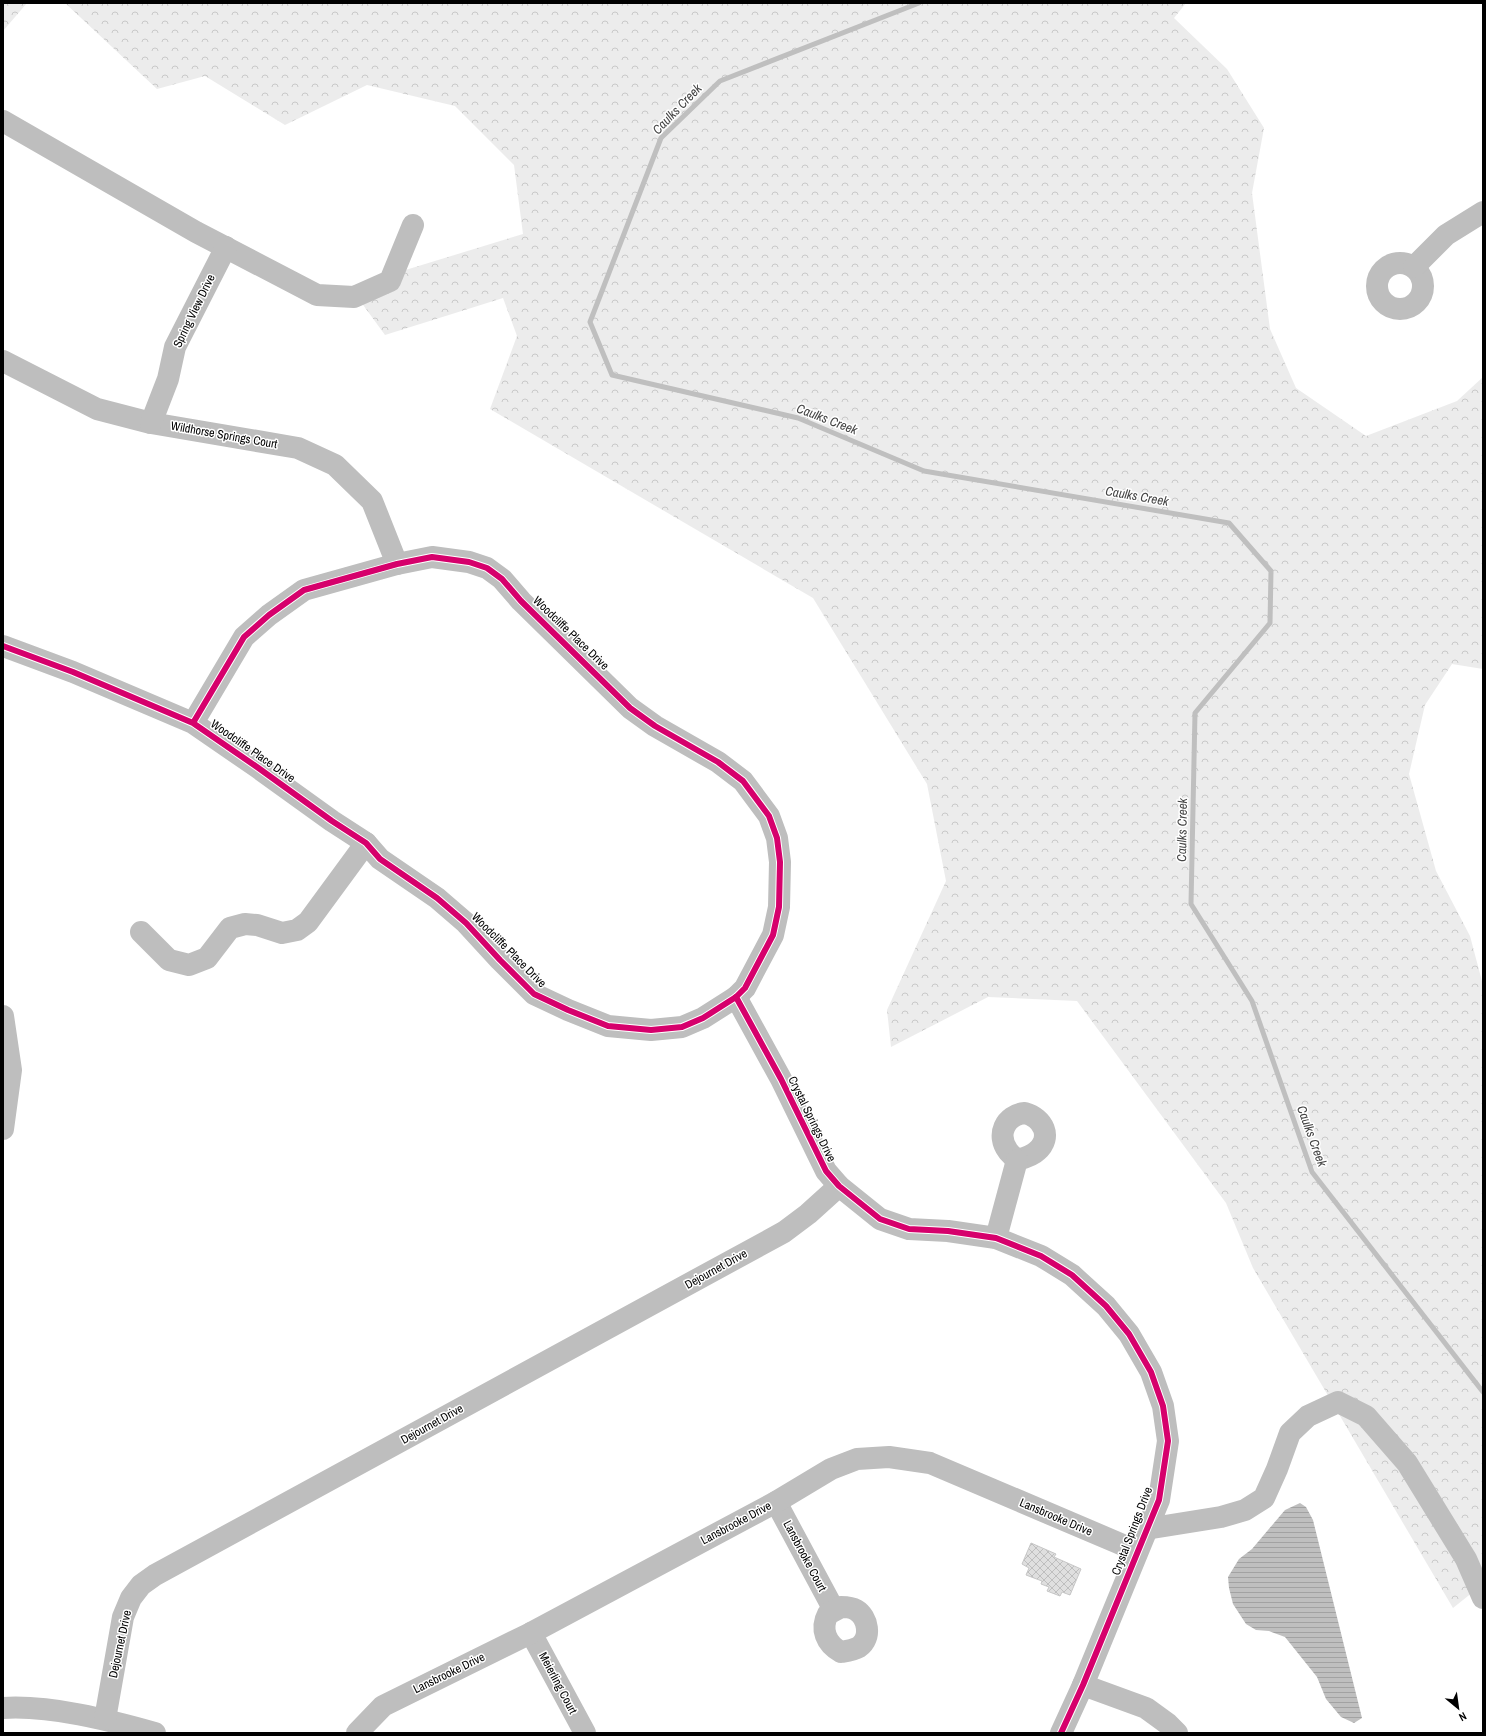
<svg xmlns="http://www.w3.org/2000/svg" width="1486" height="1736" viewBox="0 0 1486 1736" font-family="'Archivo Narrow',sans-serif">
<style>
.forest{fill:url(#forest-crowns)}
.water{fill:url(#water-rules)}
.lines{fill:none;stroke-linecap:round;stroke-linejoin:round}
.stream{stroke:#bfbfbf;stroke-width:5}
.building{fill:url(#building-cross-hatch);stroke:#c7c7c7}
.minor{stroke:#bebebe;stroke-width:22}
.cycleway-casing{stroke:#fff;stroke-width:8}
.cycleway{stroke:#d6006c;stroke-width:6}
.labels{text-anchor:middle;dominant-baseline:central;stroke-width:3;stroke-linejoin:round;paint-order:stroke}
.street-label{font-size:12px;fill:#000;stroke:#fff}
.water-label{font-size:13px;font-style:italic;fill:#444;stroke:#fff}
</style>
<defs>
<pattern id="forest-crowns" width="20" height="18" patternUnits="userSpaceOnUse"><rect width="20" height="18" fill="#ececec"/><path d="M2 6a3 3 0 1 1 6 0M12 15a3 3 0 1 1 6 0" fill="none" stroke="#c9c9c9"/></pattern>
<pattern id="water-rules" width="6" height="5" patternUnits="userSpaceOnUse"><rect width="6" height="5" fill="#bfbfbf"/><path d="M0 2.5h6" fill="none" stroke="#a2a2a2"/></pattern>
<pattern id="building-cross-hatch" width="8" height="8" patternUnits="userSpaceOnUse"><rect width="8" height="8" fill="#dfdfdf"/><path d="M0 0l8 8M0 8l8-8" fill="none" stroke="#bebebe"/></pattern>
</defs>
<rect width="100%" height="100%" fill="#fff"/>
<g class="forest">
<path d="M 3,3 L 27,3 L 3,31 Z"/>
<path d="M 65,3 L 1186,3 L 1174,18 L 1227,69 L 1264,128 L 1252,193 L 1270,329 L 1296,388 L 1366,436 L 1457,401 L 1483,377 L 1483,669 L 1452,664 L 1425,705 L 1409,774 L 1436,871 L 1470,936 L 1483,985 L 1483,1584 L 1453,1608 L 1253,1268 L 1226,1203 L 1077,1001 L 988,997 L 891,1047 L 887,1010 L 946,881 L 927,784 L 813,598 L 490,409 L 517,336 L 503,298 L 385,335 L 350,287 L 523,234 L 514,165 L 455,106 L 367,85 L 285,125 L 205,76 L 157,89 Z"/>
</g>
<path class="water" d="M 1300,1503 L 1306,1507 L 1313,1520 L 1362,1718 L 1354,1723 L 1341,1717 L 1326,1699 L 1317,1677 L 1285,1637 L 1269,1631 L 1256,1630 L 1246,1624 L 1233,1604 L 1229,1588 L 1228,1577 L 1239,1559 L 1252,1549 L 1285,1510 Z"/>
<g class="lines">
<path class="stream" d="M 919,3 L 720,81 L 661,138 L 590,322 L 612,375 L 798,418 L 924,471 L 1229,523 L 1271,571 L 1270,623 L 1195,713 L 1191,904 L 1252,1001 L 1312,1172 L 1483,1392"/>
</g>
<path class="building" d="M 1031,1543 L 1056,1554 L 1054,1557 L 1081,1569 L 1070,1595 L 1062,1592 L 1060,1596 L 1047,1591 L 1049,1587 L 1041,1584 L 1042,1581 L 1026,1575 L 1029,1568 L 1022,1564 Z"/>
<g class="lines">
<g class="minor">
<path d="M 3,121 L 196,232 L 317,295 L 354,297 L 390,281 L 413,225"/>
<circle cx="1400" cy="286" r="23"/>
<path d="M 1414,267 L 1446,235 L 1483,212"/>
<path d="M 3,361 L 97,409 L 151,423 L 298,448 L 335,465 L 372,501 L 397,564"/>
<path d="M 151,423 L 168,379 L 175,347 L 226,247"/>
<path d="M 3,646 L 73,672 L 193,723 L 257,767 L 332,821 L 366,843 L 380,859 L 437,898 L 466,923 L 500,960 L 534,994 L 568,1010 L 608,1026 L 651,1030 L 682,1027 L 703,1018 L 736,997 L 745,988 L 773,935 L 779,907 L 780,862 L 777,838 L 769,816 L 743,781 L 718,762 L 655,726 L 630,708 L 521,601 L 502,579 L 487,568 L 469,562 L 432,557 L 397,564 L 304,590 L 269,615 L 244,637 L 193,723"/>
<path d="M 141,932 L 169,960 L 189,965 L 207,958 L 230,928 L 245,924 L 257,925 L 282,933 L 297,930 L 308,922 L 366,843"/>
<path d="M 736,997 L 781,1079 L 826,1171 L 839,1186 L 880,1219 L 909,1229 L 948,1231 L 996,1238 L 1041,1256 L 1072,1275 L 1106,1306 L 1129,1334 L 1151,1372 L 1163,1406 L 1168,1441 L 1159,1500 L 1083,1685 L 1061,1733"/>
<path d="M 3,1016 L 11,1070 L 3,1129"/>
<path d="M 1025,1113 C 1043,1118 1053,1137 1037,1151 C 1032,1156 1024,1158 1017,1160 C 1014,1157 1010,1154 1008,1151 C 996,1135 1005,1115 1025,1113 Z"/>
<path d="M 996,1238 L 1017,1160"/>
<path d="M 776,1502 L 834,1610"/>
<path d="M 1146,1529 L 1221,1517 L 1245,1510 L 1264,1498 L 1277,1469 L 1290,1433 L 1308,1416 L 1338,1402 L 1366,1416 L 1407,1463 L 1466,1559 L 1483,1598"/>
<path d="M 841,1607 C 846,1607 851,1607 856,1610 C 868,1617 872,1638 859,1647 C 854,1650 847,1651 841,1652 C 826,1644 820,1629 828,1614 Z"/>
<path d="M 531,1633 L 585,1733"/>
<path d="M 1083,1685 L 1146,1708 L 1168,1724 L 1177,1733"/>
<path d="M 3,1708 C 50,1705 109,1720 155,1733"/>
<path d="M 105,1719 L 123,1617 L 131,1598 L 141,1585 L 155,1575 L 784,1232 L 808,1214 L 839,1186"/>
<path d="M 357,1733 L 383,1706 L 531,1633 L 776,1502 L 831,1469 L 857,1459 L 889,1457 L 930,1463 L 1137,1551"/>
</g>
<g class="cycleway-casing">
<g id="cycleway">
<path d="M 3,646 L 73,672 L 193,723 L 257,767 L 332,821 L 366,843 L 380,859 L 437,898 L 466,923 L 500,960 L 534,994 L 568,1010 L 608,1026 L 651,1030 L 682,1027 L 703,1018 L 736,997 L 745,988 L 773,935 L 779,907 L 780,862 L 777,838 L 769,816 L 743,781 L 718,762 L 655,726 L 630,708 L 521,601 L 502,579 L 487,568 L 469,562 L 432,557 L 397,564 L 304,590 L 269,615 L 244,637 L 193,723"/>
<path d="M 736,997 L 781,1079 L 826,1171 L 839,1186 L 880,1219 L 909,1229 L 948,1231 L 996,1238 L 1041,1256 L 1072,1275 L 1106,1306 L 1129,1334 L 1151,1372 L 1163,1406 L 1168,1441 L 1159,1500 L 1083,1685 L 1061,1733"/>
</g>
</g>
<use href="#cycleway" class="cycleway"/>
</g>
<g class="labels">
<g class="street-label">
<text transform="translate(194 311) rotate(-64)">Spring View Drive</text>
<text transform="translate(224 435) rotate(10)">Wildhorse Springs Court</text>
<text transform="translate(571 633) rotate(44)">Woodcliffe Place Drive</text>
<text transform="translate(253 751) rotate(35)">Woodcliffe Place Drive</text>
<text transform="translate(509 950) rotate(45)">Woodcliffe Place Drive</text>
<text transform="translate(812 1119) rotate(64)">Crystal Springs Drive</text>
<text transform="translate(716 1269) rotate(-29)">Dejournet Drive</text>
<text transform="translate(432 1424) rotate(-29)">Dejournet Drive</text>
<text transform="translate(1056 1517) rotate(23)">Lansbrooke Drive</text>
<text transform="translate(736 1523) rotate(-28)">Lansbrooke Drive</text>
<text transform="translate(1132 1531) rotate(-69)">Crystal Springs Drive</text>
<text transform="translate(805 1556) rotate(62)">Lansbrooke Court</text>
<text transform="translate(120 1644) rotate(-78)">Dejournet Drive</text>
<text transform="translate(449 1673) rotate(-26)">Lansbrooke Drive</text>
<text transform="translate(558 1683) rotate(62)">Meierling Court</text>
</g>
<g class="water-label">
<text transform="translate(677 109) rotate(-46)">Caulks Creek</text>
<text transform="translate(827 419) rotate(21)">Caulks Creek</text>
<text transform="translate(1137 496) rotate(10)">Caulks Creek</text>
<text transform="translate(1182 830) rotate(-89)">Caulks Creek</text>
<text transform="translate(1312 1136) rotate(70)">Caulks Creek</text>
</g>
</g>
<rect width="1486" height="1736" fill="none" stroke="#000000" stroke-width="8"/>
<g transform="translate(1458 1708) rotate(151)" stroke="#ffffff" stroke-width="3" paint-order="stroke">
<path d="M0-3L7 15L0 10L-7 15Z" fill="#000000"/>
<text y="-6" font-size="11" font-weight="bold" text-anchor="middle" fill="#000000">N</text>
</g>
</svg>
